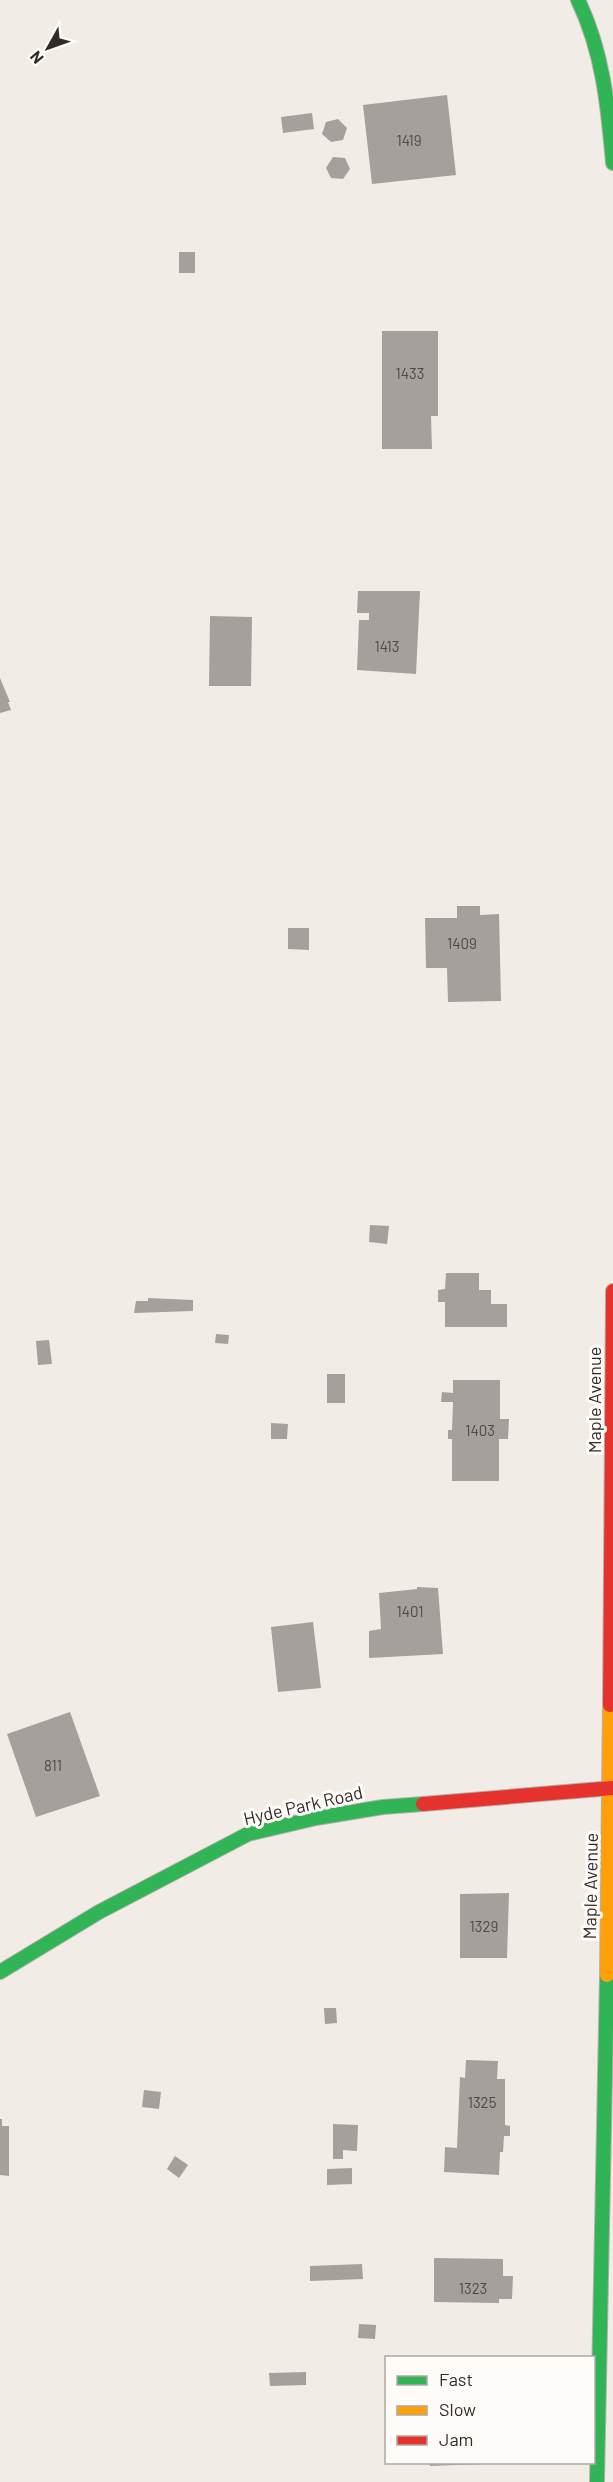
<svg xmlns="http://www.w3.org/2000/svg" width="613" height="2482" viewBox="0 0 613 2482" font-family="Barlow,sans-serif">
<style>
.building{fill:#a5a09c}
.lines{fill:none;stroke-linecap:round;stroke-linejoin:round}
.fast-casing{stroke:#b6b1ac;stroke-width:16}
.slow-casing{stroke:#b6b1ac;stroke-width:16}
.jam-casing{stroke:#b6b1ac;stroke-width:16}
.fast{stroke:#30b455;stroke-width:14}
.slow{stroke:#ff9f0a;stroke-width:14}
.jam{stroke:#e5322d;stroke-width:14}
.labels{text-anchor:middle;dominant-baseline:central;stroke-width:6;stroke-linejoin:round;paint-order:stroke}
.number-label{font-size:15px;fill:#4e4945}
.street-label{font-size:18px;fill:#312c28;stroke:#fefbf9}
</style>
<rect width="100%" height="100%" fill="#f2ece6"/>
<g class="building">
<path d="M 447,95 L 456,175 L 372,184 L 363,105 Z"/>
<path d="M 312,113 L 314,129 L 283,133 L 281,117 Z"/>
<path d="M 338,119 L 347,128 L 343,140 L 331,142 L 322,134 L 326,122 Z"/>
<path d="M 333,157 L 345,158 L 350,169 L 343,179 L 331,178 L 326,168 Z"/>
<rect x="179" y="252" width="16" height="21"/>
<path d="M 382,331 L 438,331 L 438,416 L 431,416 L 432,449 L 382,449 Z"/>
<path d="M 358,591 L 420,591 L 416,674 L 357,670 L 359,620 L 369,620 L 369,613 L 357,613 Z"/>
<path d="M 210,616 L 252,617 L 251,686 L 209,686 Z"/>
<path d="M 0,678 L 10,702 L 8,702 L 11,710 L 0,713 Z"/>
<path d="M 457,906 L 480,906 L 480,915 L 499,914 L 501,1001 L 448,1002 L 447,968 L 426,968 L 425,918 L 457,918 Z"/>
<path d="M 288,928 L 309,928 L 309,950 L 288,949 Z"/>
<path d="M 370,1225 L 389,1226 L 387,1244 L 369,1242 Z"/>
<path d="M 446,1273 L 479,1273 L 479,1290 L 491,1290 L 491,1304 L 507,1304 L 507,1327 L 445,1327 L 445,1302 L 438,1302 L 438,1290 L 445,1289 Z"/>
<path d="M 148,1298 L 193,1300 L 193,1311 L 134,1313 L 136,1301 L 148,1301 Z"/>
<path d="M 216,1334 L 229,1335 L 228,1344 L 215,1343 Z"/>
<path d="M 49,1340 L 52,1364 L 38,1365 L 36,1341 Z"/>
<rect x="327" y="1374" width="18" height="29"/>
<path d="M 453,1380 L 500,1380 L 500,1419 L 509,1419 L 508,1439 L 499,1439 L 499,1481 L 452,1481 L 452,1439 L 448,1439 L 448,1430 L 452,1430 L 453,1402 L 441,1402 L 442,1392 L 453,1393 Z"/>
<path d="M 271,1423 L 288,1424 L 287,1439 L 271,1439 Z"/>
<path d="M 417,1587 L 438,1588 L 443,1654 L 369,1658 L 369,1631 L 381,1629 L 379,1593 L 417,1589 Z"/>
<path d="M 313,1622 L 321,1688 L 278,1692 L 271,1627 Z"/>
<path d="M 70,1712 L 100,1796 L 36,1817 L 7,1734 Z"/>
<path d="M 509,1893 L 507,1958 L 460,1958 L 460,1894 Z"/>
<path d="M 324,2008 L 336,2008 L 337,2023 L 325,2024 Z"/>
<path d="M 466,2060 L 498,2061 L 497,2079 L 505,2079 L 505,2125 L 510,2126 L 510,2136 L 504,2136 L 503,2152 L 500,2152 L 499,2175 L 444,2172 L 445,2147 L 457,2148 L 460,2077 L 465,2078 Z"/>
<path d="M 144,2090 L 161,2092 L 159,2109 L 142,2107 Z"/>
<path d="M 0,2119 L 2,2119 L 2,2126 L 9,2126 L 9,2176 L 0,2175 Z"/>
<path d="M 333,2124 L 358,2125 L 357,2151 L 343,2150 L 343,2159 L 333,2159 Z"/>
<path d="M 175,2156 L 188,2165 L 179,2178 L 167,2169 Z"/>
<path d="M 352,2168 L 352,2184 L 327,2185 L 327,2169 Z"/>
<path d="M 434,2258 L 503,2259 L 503,2276 L 513,2276 L 512,2299 L 499,2299 L 499,2303 L 434,2302 Z"/>
<path d="M 362,2264 L 363,2279 L 310,2281 L 310,2266 Z"/>
<path d="M 359,2324 L 376,2325 L 375,2339 L 358,2338 Z"/>
<path d="M 306,2372 L 306,2385 L 270,2386 L 269,2373 Z"/>
<path d="M 430,2462 L 483,2462 L 483,2464 L 430,2466 Z"/>
</g>
<g class="lines">
<g class="fast-casing">
<g id="fast">
<path d="M 578,0 C 603,52 608,106 613,163"/>
<path d="M 0,1972 L 99,1912 L 248,1834 L 316,1818 L 383,1807 L 423,1804"/>
<path d="M 597,2482 L 607,1975"/>
</g>
</g>
<g class="slow-casing">
<path id="slow" d="M 607,1975 L 610,1705"/>
</g>
<g class="jam-casing">
<g id="jam">
<path d="M 610,1705 L 613,1291"/>
<path d="M 423,1804 L 613,1788"/>
</g>
</g>
<use href="#fast" class="fast"/>
<use href="#slow" class="slow"/>
<use href="#jam" class="jam"/>
</g>
<g class="labels">
<g class="number-label">
<text x="409" y="140">1419</text>
<text x="410" y="373">1433</text>
<text x="387" y="646">1413</text>
<text x="462" y="943">1409</text>
<text x="480" y="1430">1403</text>
<text x="410" y="1611">1401</text>
<text x="53" y="1765">811</text>
<text x="484" y="1926">1329</text>
<text x="482" y="2102">1325</text>
<text x="473" y="2288">1323</text>
</g>
<g class="street-label">
<text transform="translate(594 1400) rotate(-90)">Maple Avenue</text>
<text transform="translate(303 1805) rotate(-13)">Hyde Park Road</text>
<text transform="translate(590 1886) rotate(-89)">Maple Avenue</text>
</g>
</g>
<rect x="385" y="2356" width="210" height="108" fill="#fefbf9" stroke="#aca8a5" stroke-width="1.5"/>
<rect x="397" y="2376" width="30" height="9" fill="#30b455" stroke="#aca8a5" stroke-width="1.5"/>
<text x="439" y="2386" font-size="18" fill="#312c28">Fast</text>
<rect x="397" y="2406" width="30" height="9" fill="#ff9f0a" stroke="#aca8a5" stroke-width="1.5"/>
<text x="439" y="2416" font-size="18" fill="#312c28">Slow</text>
<rect x="397" y="2436" width="30" height="9" fill="#e5322d" stroke="#aca8a5" stroke-width="1.5"/>
<text x="439" y="2446" font-size="18" fill="#312c28">Jam</text>
<g transform="translate(48 48) rotate(230)" stroke="#fefbf9" stroke-width="4.5" paint-order="stroke">
<path d="M0-4.5L10 22L0 15L-10 22Z" fill="#312c28"/>
<text y="-9" font-size="16" font-weight="bold" text-anchor="middle" fill="#312c28">N</text>
</g>
</svg>
